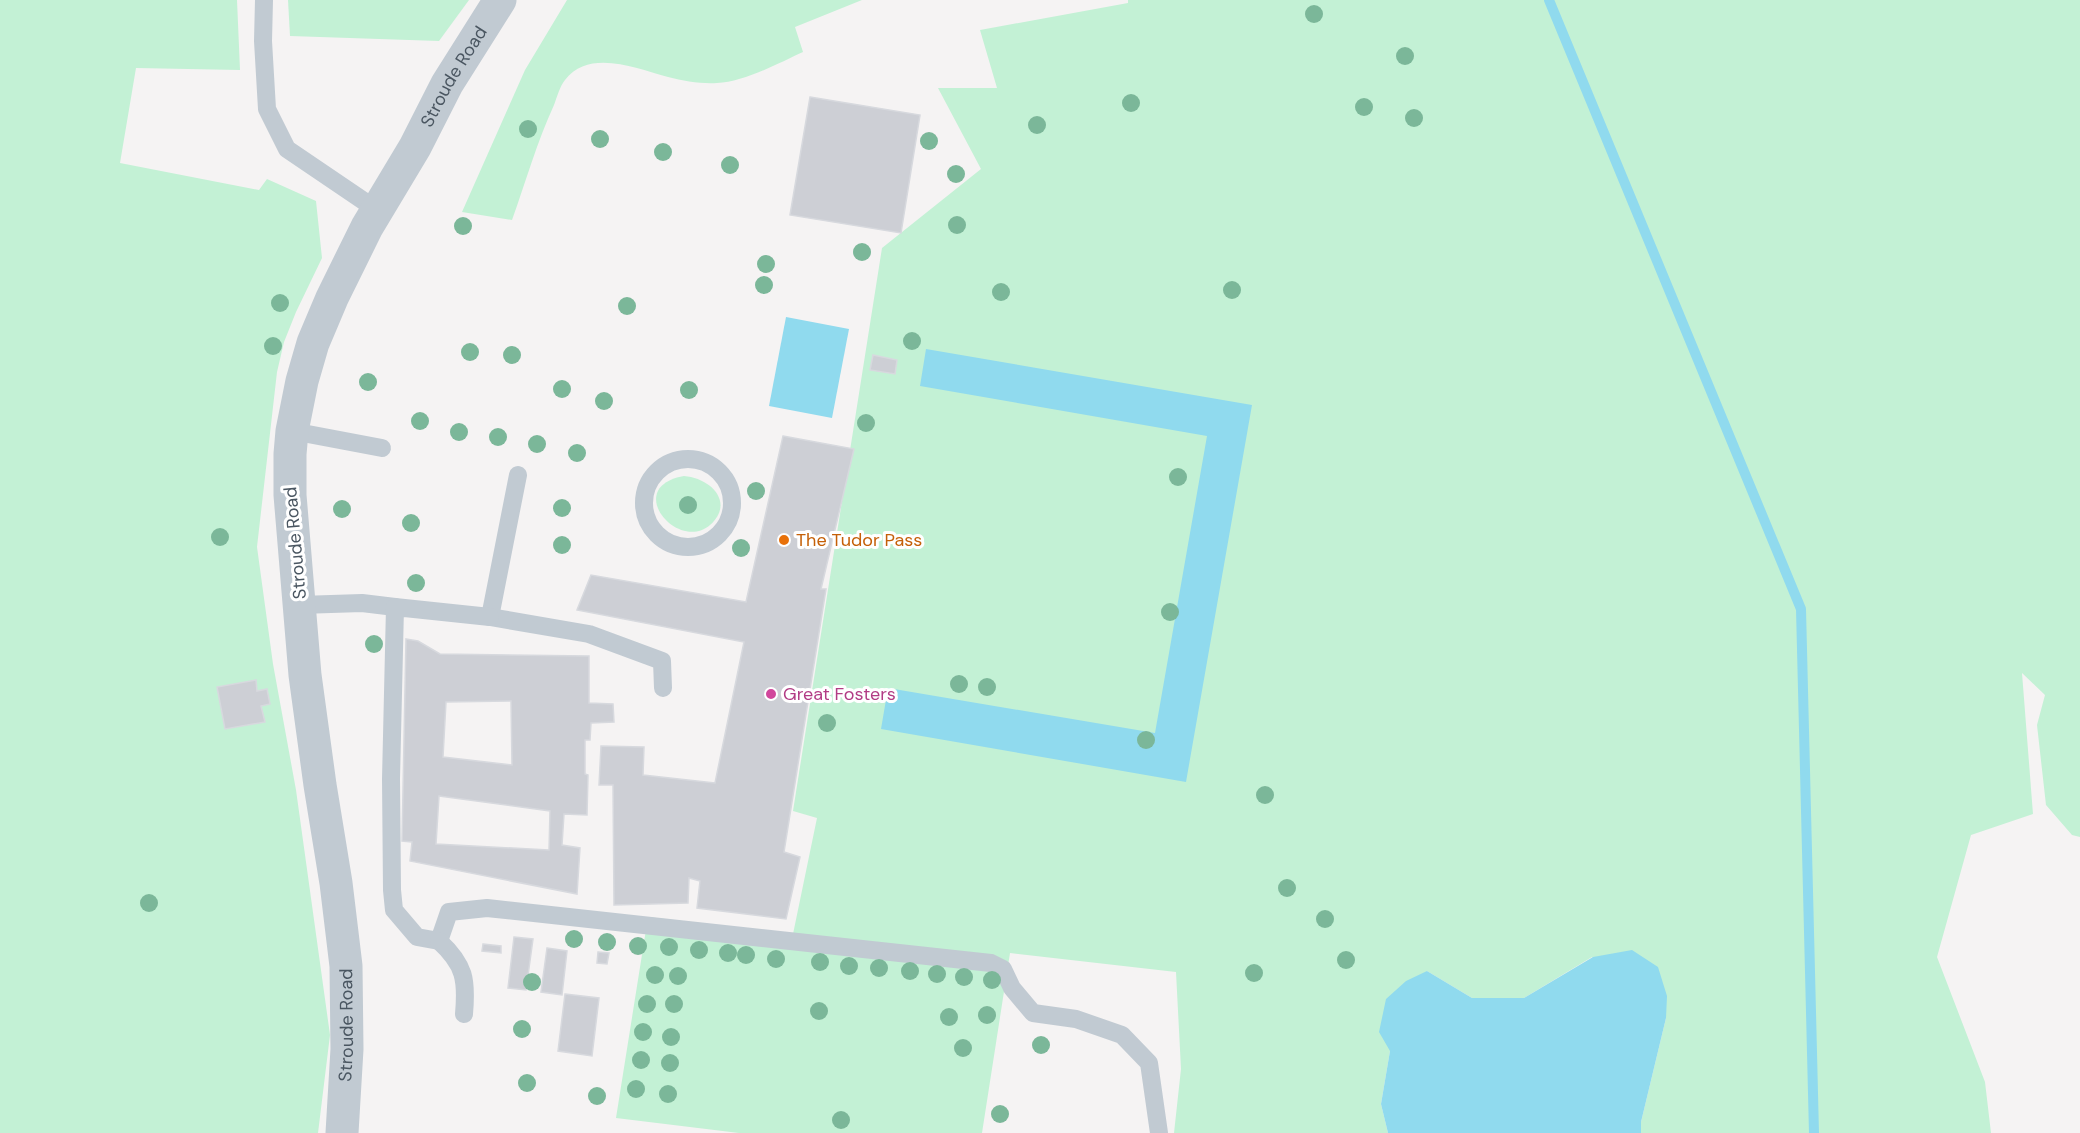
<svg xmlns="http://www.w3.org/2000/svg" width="2080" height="1133" viewBox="0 0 2080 1133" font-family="'DM Sans',sans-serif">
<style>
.green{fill:#c3f1d5;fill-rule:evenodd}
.water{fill:#90daee}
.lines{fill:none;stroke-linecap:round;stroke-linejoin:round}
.stream{stroke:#90daee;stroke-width:10}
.building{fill:#cdcfd5;stroke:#d7d9de;stroke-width:1.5;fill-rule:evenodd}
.service{stroke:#c1cad2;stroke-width:18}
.tertiary{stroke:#c1cad2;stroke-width:33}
.tree{fill:#7bb799}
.food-dot{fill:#e8710a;stroke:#fff;stroke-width:2}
.hotel-dot{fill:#d1479c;stroke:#fff;stroke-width:2}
.labels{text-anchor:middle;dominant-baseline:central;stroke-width:6;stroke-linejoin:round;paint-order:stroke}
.street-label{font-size:18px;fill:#4a5661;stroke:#fff}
.food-label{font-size:18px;fill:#c56008;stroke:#fff;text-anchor:start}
.hotel-label{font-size:18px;fill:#b23c85;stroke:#fff;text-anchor:start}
</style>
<rect width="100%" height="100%" fill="#f5f3f3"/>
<g class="green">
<path d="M 0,0 L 237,0 L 240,70 L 136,68 L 120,163 L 259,190 L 267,179 L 316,201 L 322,258 L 296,312 L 284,342 L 277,372 L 257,547 L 273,664 L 296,790 L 330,1035 L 318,1133 L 0,1133 ZM 256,681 L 257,691 L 267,689 L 270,704 L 261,706 L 264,722 L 225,729 L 217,687 Z"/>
<path d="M 288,0 L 469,0 L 439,41 L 290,36 Z"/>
<path d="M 567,0 L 862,0 L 795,27 L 803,52 C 779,63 744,82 717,83 C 701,84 684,81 668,77 C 637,69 590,48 565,80 C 560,86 557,97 554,105 C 537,142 526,181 512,220 L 462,212 L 525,70 Z"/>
<path d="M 1128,0 L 2080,0 L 2080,837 L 2072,835 L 2046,805 L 2037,725 L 2045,695 L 2022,673 L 2033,814 L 1971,835 L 1937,957 L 1985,1082 L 1991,1133 L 1641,1133 L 1641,1122 L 1666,1018 L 1592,957 L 1524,998 L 1472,998 L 1427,971 L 1390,1051 L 1381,1104 L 1388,1133 L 1174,1133 L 1181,1069 L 1176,972 L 1010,953 L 982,1133 L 739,1133 L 616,1118 L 648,917 L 793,934 L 817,818 L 793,811 L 882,248 L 981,169 L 938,88 L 997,88 L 980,30 L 1128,3 Z"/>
<path d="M 684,476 C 711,478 735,503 710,525 C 678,553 622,487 684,476 Z"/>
</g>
<g class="water">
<path d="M 786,317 L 849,329 L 832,418 L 769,406 Z"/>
<path d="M 926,349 L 1252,405 L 1186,782 L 881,729 L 888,688 L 1155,733 L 1207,436 L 920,386 Z"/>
<path d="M 1632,950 L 1658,967 L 1667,996 L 1666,1018 L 1641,1122 L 1641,1133 L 1388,1133 L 1381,1104 L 1390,1051 L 1379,1032 L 1386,999 L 1406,981 L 1427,971 L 1472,998 L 1524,998 L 1593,957 Z"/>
</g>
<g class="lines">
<path class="stream" d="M 1549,0 L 1801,609 L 1814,1133"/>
</g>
<g class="building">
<path d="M 810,97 L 920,115 L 901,233 L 790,215 Z"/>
<path d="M 873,355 L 897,360 L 895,374 L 870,370 Z"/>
<path d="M 783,436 L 854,449 L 821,589 L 826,589 L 784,852 L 800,857 L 786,919 L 697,908 L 700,881 L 689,878 L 688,903 L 614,905 L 613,785 L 599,785 L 601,746 L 644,747 L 643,775 L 715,783 L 744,642 L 577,610 L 591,575 L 746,602 Z"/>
<path d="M 406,639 L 418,641 L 440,654 L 589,656 L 589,703 L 613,704 L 614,722 L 591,723 L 590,740 L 585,740 L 585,774 L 588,775 L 587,815 L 564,814 L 562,845 L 580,848 L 577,894 L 410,861 L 412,842 L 402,841 ZM 511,701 L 512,765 L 443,757 L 446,702 ZM 439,796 L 550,811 L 549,850 L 436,844 Z"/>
<path d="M 256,680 L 257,691 L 267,689 L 270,704 L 261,706 L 265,722 L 225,729 L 217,687 Z"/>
<path d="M 514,937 L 533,939 L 526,990 L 508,988 Z"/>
<path d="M 483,944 L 501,946 L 501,953 L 482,951 Z"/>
<path d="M 547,948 L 567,951 L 562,995 L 541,992 Z"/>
<path d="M 598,952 L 609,953 L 607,964 L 597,963 Z"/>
<path d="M 565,994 L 599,998 L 592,1056 L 558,1051 Z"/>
</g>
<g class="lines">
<g class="service">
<path d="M 264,0 L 263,41 L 267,109 L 287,149 L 377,210"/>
<path d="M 292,431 L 382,448"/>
<circle cx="688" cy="503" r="44"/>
<path d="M 518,475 L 490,617 L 589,634 L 662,661 L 663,688"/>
<path d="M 300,605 L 362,603 L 395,607"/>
<path d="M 490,617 L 395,607 L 391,779 L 392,890 L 394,910 L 417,937 L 439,941 L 449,912 L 487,908 L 991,963 L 1003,969 L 1012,988 L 1033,1013 L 1076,1019 L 1122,1035 L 1149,1063 L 1159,1133"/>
<path d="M 439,941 C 465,965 467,980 464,1014"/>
</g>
<path class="tertiary" id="s1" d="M 342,1133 L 347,1049 L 346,966 L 336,883 L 320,785 L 305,675 L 290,495 L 290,454 L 292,431 L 302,381 L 313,343 L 332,298 L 367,227 L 415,147 L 447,84 L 500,0"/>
</g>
<g class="tree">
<circle cx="1314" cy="14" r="9"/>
<circle cx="1405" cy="56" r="9"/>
<circle cx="1131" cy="103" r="9"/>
<circle cx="1364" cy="107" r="9"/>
<circle cx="1414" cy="118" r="9"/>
<circle cx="1037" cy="125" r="9"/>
<circle cx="528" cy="129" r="9"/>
<circle cx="600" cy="139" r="9"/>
<circle cx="929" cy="141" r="9"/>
<circle cx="663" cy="152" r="9"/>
<circle cx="730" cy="165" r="9"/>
<circle cx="956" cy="174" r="9"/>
<circle cx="957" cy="225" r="9"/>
<circle cx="463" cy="226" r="9"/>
<circle cx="862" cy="252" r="9"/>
<circle cx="766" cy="264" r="9"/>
<circle cx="764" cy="285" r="9"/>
<circle cx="1232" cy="290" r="9"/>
<circle cx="1001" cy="292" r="9"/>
<circle cx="280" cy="303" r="9"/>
<circle cx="627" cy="306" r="9"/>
<circle cx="912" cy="341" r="9"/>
<circle cx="273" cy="346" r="9"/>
<circle cx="470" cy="352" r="9"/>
<circle cx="512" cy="355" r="9"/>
<circle cx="368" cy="382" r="9"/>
<circle cx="562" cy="389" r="9"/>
<circle cx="689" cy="390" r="9"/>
<circle cx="604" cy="401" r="9"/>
<circle cx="420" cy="421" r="9"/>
<circle cx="866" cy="423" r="9"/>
<circle cx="459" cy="432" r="9"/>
<circle cx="498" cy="437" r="9"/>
<circle cx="537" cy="444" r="9"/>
<circle cx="577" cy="453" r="9"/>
<circle cx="1178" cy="477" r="9"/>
<circle cx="756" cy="491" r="9"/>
<circle cx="688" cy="505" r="9"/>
<circle cx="562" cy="508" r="9"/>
<circle cx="342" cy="509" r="9"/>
<circle cx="411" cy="523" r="9"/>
<circle cx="220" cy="537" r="9"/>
<circle cx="562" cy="545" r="9"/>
<circle cx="741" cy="548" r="9"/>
<circle cx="416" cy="583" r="9"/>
<circle cx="1170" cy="612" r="9"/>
<circle cx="374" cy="644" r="9"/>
<circle cx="959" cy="684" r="9"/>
<circle cx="987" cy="687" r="9"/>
<circle cx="827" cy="723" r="9"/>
<circle cx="1146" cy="740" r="9"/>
<circle cx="1265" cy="795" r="9"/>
<circle cx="1287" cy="888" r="9"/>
<circle cx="149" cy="903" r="9"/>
<circle cx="1325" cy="919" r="9"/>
<circle cx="574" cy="939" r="9"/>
<circle cx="607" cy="942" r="9"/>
<circle cx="638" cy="946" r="9"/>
<circle cx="669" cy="947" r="9"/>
<circle cx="699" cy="950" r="9"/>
<circle cx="728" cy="953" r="9"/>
<circle cx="746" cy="955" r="9"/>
<circle cx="776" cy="959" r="9"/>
<circle cx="1346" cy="960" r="9"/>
<circle cx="820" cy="962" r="9"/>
<circle cx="849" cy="966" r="9"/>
<circle cx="879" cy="968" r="9"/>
<circle cx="910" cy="971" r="9"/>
<circle cx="1254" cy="973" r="9"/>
<circle cx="937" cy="974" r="9"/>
<circle cx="655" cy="975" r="9"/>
<circle cx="678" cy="976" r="9"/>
<circle cx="964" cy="977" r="9"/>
<circle cx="992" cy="980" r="9"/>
<circle cx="532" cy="982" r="9"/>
<circle cx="647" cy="1004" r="9"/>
<circle cx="674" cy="1004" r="9"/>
<circle cx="819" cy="1011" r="9"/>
<circle cx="987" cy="1015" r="9"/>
<circle cx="949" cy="1017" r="9"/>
<circle cx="522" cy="1029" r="9"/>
<circle cx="643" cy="1032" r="9"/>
<circle cx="671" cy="1037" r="9"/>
<circle cx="1041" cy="1045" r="9"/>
<circle cx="963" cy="1048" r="9"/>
<circle cx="641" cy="1060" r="9"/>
<circle cx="670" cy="1063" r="9"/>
<circle cx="527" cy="1083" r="9"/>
<circle cx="636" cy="1089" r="9"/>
<circle cx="668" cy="1094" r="9"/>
<circle cx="597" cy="1096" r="9"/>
<circle cx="1000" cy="1114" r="9"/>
<circle cx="841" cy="1120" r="9"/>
</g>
<circle class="food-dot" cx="784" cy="540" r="6"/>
<circle class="hotel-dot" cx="771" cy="694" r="6"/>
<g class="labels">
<g class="street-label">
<text stroke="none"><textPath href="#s1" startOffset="1098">Stroude Road</textPath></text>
<text transform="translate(295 543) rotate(-95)">Stroude Road</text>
<text stroke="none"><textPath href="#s1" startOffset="108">Stroude Road</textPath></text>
</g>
<g class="food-label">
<text x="796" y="540">The Tudor Pass</text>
</g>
<g class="hotel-label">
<text x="783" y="694">Great Fosters</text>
</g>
</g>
</svg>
